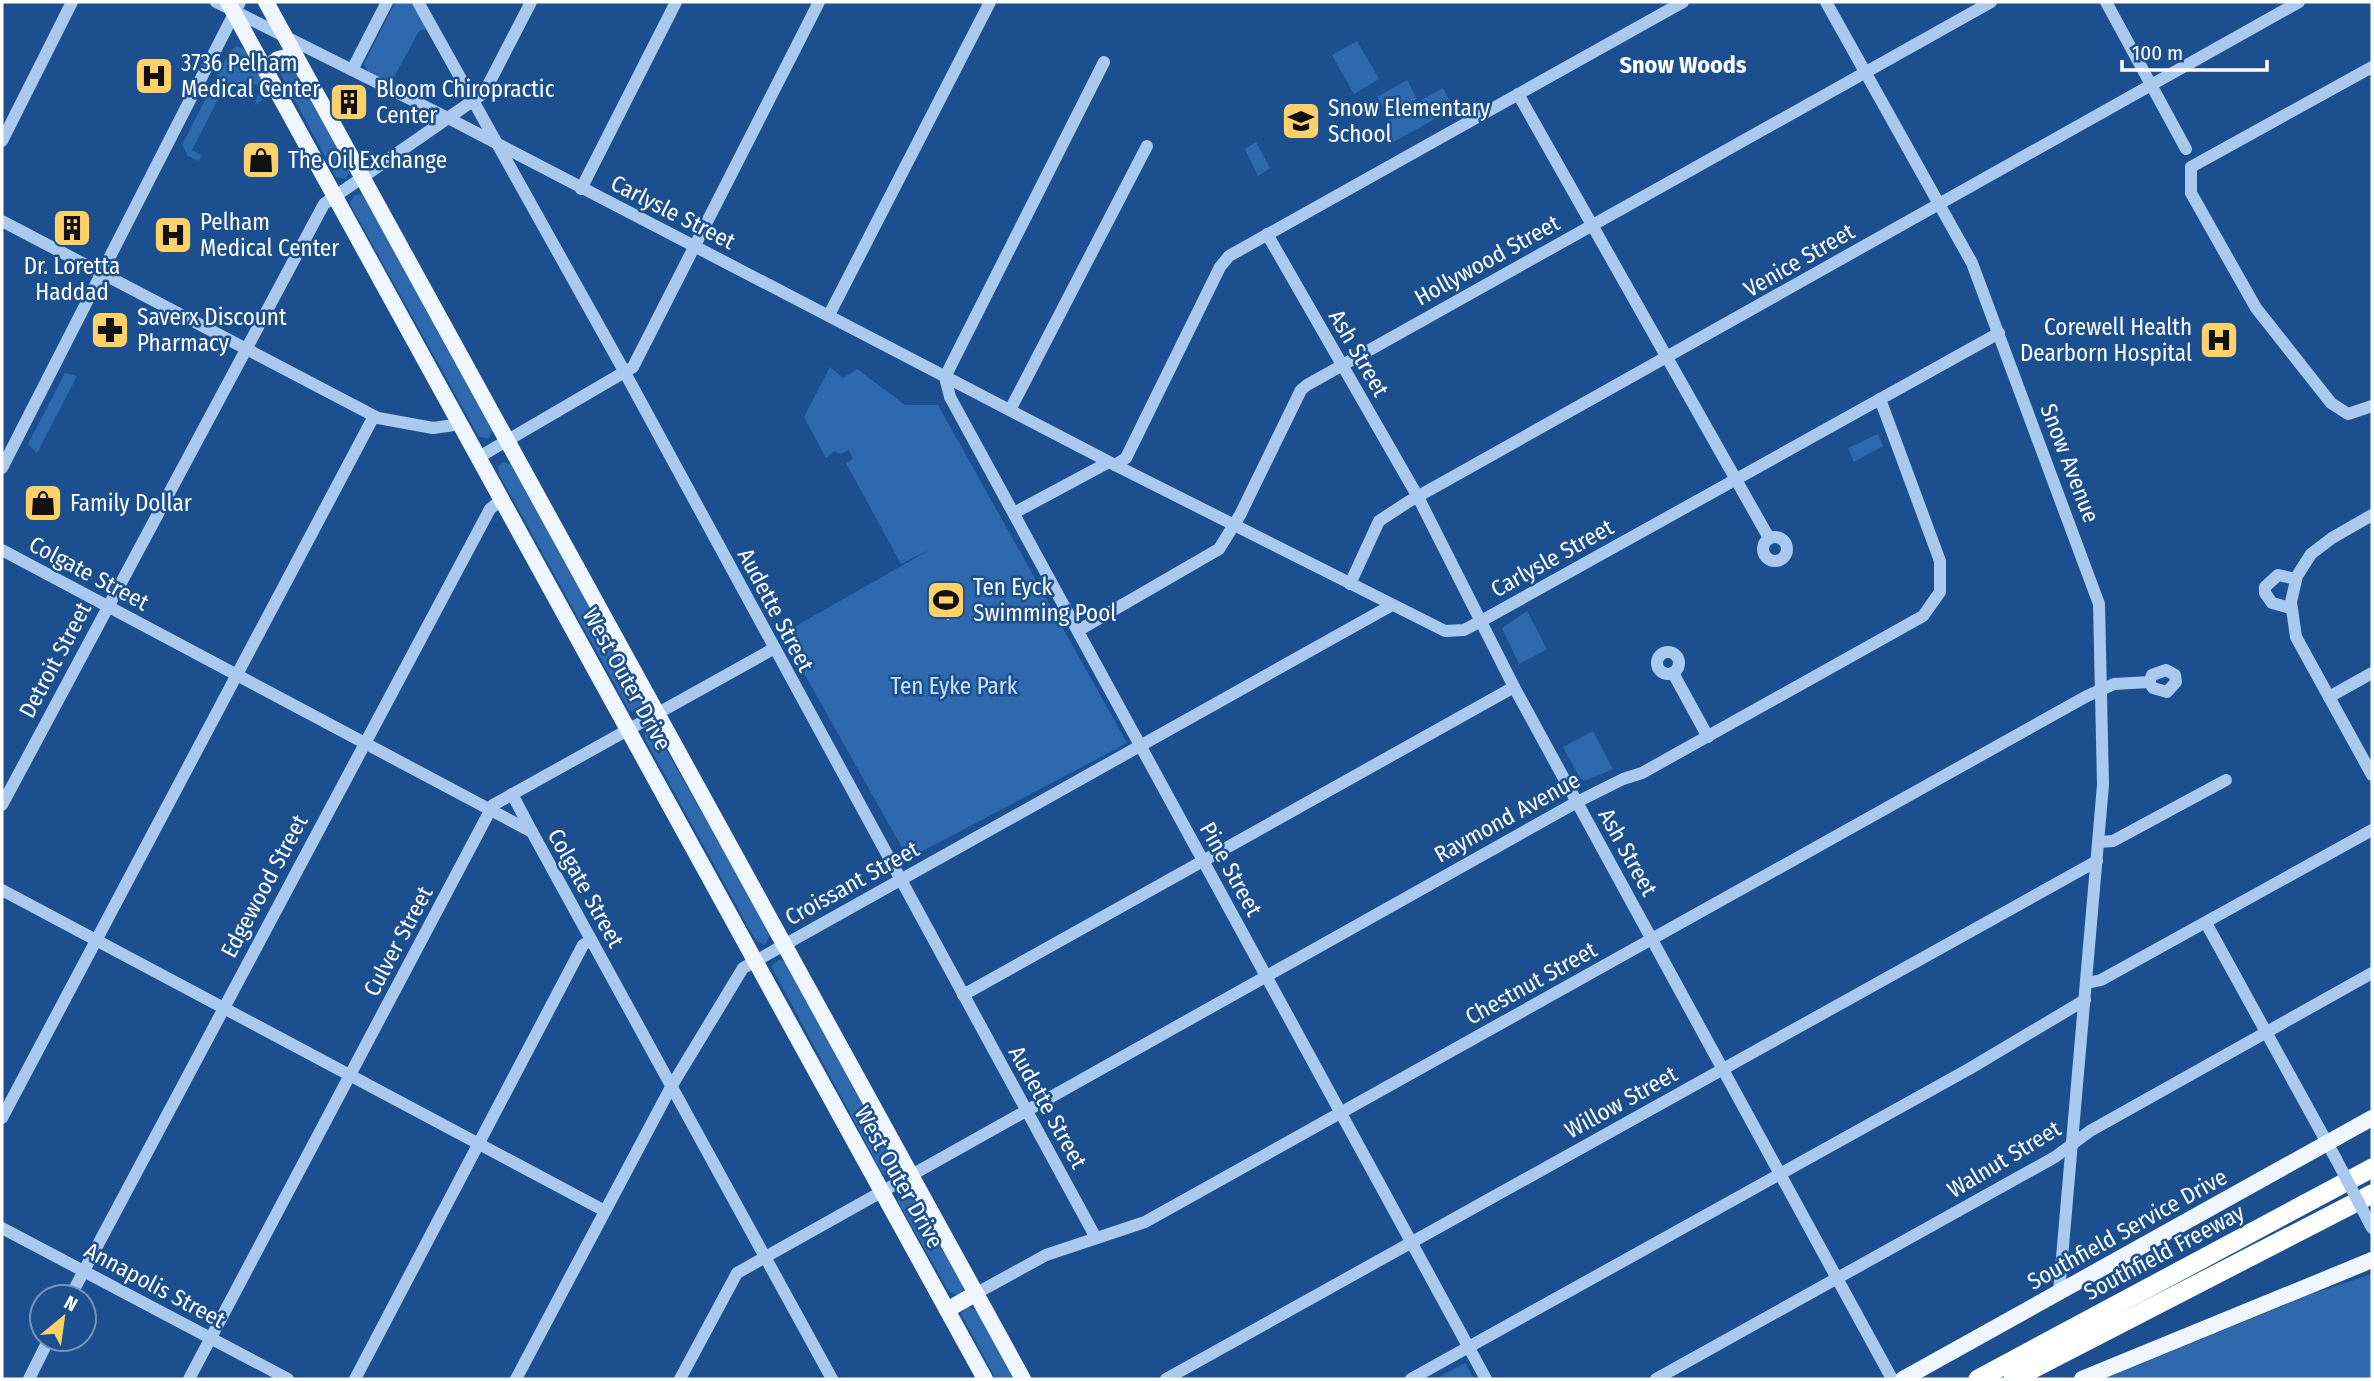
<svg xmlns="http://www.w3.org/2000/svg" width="2374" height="1381" viewBox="0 0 2374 1381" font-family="'Fira Sans Condensed',sans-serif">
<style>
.green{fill:#2e69ad}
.water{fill:#3c6290;stroke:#9cc4f0;stroke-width:2}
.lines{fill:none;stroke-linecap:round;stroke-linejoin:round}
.minor{stroke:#a9c9ee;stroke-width:12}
.major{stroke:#f0f6ff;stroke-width:16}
.highway{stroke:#fff;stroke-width:19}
.minor-bridge{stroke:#a9c9ee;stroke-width:12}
.labels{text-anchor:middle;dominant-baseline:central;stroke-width:5;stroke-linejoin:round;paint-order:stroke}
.poi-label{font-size:23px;fill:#fff;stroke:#1b4f8f;text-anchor:start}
.street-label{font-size:23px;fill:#fff;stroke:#1b4f8f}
.park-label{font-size:23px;fill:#cfe3fa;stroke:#1b4f8f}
.neighbourhood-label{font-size:24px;font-weight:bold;fill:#fff;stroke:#1b4f8f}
</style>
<rect width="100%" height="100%" fill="#1b4f8f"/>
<g class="green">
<path d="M 395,2 L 412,2 L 427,29 L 419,31 L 391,83 L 368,71 L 364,64 Z"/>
<path d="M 1357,41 L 1379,79 L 1354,94 L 1332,55 Z"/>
<path d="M 237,46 L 247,50 L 272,93 L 255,105 L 259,91 L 257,85 L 243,81 L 233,85 L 227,82 L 192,150 L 201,155 L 199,161 L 188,156 L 182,145 L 230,51 Z"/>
<path d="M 292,64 L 350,170 L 346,179 L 336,177 L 279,71 L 279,67 Z"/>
<path d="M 1407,80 L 1417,99 L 1393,112 L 1394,115 L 1443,88 L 1454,108 L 1392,143 L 1385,130 L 1390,119 L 1377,97 Z"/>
<path d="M 1256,142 L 1270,168 L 1258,176 L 1245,149 Z"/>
<path d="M 362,194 L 493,428 L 489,438 L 479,437 L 350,204 L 354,195 Z"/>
<path d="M 830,367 L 843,378 L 857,369 L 905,405 L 938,405 L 1127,743 L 919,853 L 901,846 L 782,634 L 931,549 L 901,564 L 846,463 L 853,459 L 849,450 L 841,454 L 834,451 L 826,458 L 804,417 Z"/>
<path d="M 65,373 L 77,376 L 37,453 L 28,444 Z"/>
<path d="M 1878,434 L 1883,446 L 1854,462 L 1848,448 Z"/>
<path d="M 503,462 L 511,464 L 642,701 L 644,706 L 639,713 L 629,710 L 499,474 L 498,466 Z"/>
<path d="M 1527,611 L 1547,649 L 1519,664 L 1502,628 Z"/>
<path d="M 654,728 L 770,934 L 765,945 L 756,941 L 645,739 L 645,732 Z"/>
<path d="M 1593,731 L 1613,769 L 1585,781 L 1580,778 L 1563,747 Z"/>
<path d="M 780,959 L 786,963 L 896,1164 L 898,1172 L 885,1176 L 881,1171 L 771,966 Z"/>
<path d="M 909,1190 L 963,1286 L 962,1292 L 958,1295 L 949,1292 L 897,1200 L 900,1193 Z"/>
<path d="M 2372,1274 L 2372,1379 L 2104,1379 L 2312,1294 Z"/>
<path d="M 968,1306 L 977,1311 L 1014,1379 L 996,1379 L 961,1314 Z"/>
<path d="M 1465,1363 L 1474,1379 L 1435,1379 Z"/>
</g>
<path class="water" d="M 945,582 L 961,612 L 948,619 L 932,589 Z"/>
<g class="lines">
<g class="minor">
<path d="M 216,2 L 448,118 L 1115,465 L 1445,631 L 1464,630 L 1483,620 L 1999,333"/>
<path d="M 418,2 L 618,360 L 1096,1238"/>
<path d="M 1826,2 L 1972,263 L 2099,604 L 2103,785 L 2059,1292"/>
<path d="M 2106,2 L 2186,149"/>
<path d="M 1104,62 L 945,377 L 950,397 L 1486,1379"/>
<path d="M 2372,67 L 2191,167 L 2191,193 L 2256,308 L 2331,403 L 2348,414 L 2372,406"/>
<path d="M 352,70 L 387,2"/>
<path d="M 1518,94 L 1769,538"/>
<path d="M 2,141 L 72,2"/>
<path d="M 581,189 L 676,2"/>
<path d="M 2,221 L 378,418 L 433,428 L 461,424"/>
<path d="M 1267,234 L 1418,497 L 1514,687 L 1892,1379"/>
<path d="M 829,315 L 990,2"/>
<path d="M 1010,410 L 1147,146"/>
<path d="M 479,457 L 633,367 L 819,2"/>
<path d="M 1115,465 L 1126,458 L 1220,267 L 1229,256 L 1683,2"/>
<path d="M 2,468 L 240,2"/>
<path d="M 1014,513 L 1109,462"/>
<path d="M 2372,515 L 2332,538 L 2311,554 L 2297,576 L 2291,602 L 2296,637 L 2372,775"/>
<circle cx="1775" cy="549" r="12"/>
<path d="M 2,550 L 532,832 L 832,1379"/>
<path d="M 1350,584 L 1379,521 L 1408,502 L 2299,2"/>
<path d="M 2291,608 L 2272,603 L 2265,593 L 2265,587 L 2278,575 L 2296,579"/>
<path d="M 1079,630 L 1219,549 L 1240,515 L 1301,390 L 1307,385 L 1991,2"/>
<circle cx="1668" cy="663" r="11"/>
<path d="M 1673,673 L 1708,737"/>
<path d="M 2329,697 L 2372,673"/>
<path d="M 512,794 L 532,832"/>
<path d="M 2,805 L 324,204 L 484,93 L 531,2"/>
<path d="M 2099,842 L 2113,841 L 2226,780"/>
<path d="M 2,890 L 605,1211"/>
<path d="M 2206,923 L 2336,1159"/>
<path d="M 2087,983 L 2101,980 L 2372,830"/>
<path d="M 963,995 L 1514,687"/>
<path d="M 2,1118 L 374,416"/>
<path d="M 2,1228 L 288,1379"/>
<path d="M 975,1294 L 1046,1255 L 1145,1222 L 2087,696 L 2114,684 L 2149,682 L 2153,688 L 2167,692 L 2176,682 L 2175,675 L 2166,670 L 2152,675 L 2149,682"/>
<path d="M 70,1297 L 490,509 L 502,499"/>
<path d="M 29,1379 L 49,1339"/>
<path d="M 189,1379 L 493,805 L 773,649"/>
<path d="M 355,1379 L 583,945 L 591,940"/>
<path d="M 516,1379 L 671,1087 L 743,968 L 1392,605"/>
<path d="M 680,1379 L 737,1273 L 1577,802 L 1623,779 L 1642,773 L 1923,616 L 1940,592 L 1940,561 L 1880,399"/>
<path d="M 1166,1379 L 2097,861"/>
<path d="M 1411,1379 L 1969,1069 L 2085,1000"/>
<path d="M 1656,1379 L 2055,1157 L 2090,1131 L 2372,973"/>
</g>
<g class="major">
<path d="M 228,2 L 985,1379"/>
<path d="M 266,2 L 1023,1379"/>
<path d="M 266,69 L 278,59 L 295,55"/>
<path d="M 947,1310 L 975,1294"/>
<path d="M 1903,1379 L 2372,1118"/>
<path d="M 2082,1379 L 2372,1260"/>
</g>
<g class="highway">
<path d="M 1978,1379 L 2372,1168"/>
<path d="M 2013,1379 L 2372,1194"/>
</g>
<path class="minor-bridge" d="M 2336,1159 L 2372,1228"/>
</g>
<defs>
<g id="hospital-square" transform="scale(2.0125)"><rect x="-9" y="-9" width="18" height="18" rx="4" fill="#ffd166" stroke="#1b4f8f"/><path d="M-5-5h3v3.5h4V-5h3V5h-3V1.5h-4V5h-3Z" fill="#111"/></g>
<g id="building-square" transform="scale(2.0125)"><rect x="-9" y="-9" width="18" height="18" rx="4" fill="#ffd166" stroke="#1b4f8f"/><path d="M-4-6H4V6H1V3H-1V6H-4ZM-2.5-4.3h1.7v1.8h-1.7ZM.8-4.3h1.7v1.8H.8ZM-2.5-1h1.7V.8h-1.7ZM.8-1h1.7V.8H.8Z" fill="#111"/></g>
<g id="school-square" transform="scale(2.0125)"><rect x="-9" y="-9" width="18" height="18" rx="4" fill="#ffd166" stroke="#1b4f8f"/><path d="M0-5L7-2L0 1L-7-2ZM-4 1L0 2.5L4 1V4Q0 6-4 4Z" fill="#111"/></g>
<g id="shop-square" transform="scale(2.0125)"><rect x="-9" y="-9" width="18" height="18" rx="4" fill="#ffd166" stroke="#1b4f8f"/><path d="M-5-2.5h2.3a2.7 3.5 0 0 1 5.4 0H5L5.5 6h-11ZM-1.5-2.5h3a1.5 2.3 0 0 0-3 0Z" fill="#111"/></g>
<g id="pharmacy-square" transform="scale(2.0125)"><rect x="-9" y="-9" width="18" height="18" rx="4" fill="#ffd166" stroke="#1b4f8f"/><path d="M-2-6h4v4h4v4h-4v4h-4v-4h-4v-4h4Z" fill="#111"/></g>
<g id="stadium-square" transform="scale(2.0125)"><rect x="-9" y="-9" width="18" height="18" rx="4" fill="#ffd166" stroke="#1b4f8f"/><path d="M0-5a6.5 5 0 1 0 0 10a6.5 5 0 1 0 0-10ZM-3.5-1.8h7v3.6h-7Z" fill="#111"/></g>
</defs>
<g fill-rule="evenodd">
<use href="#hospital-square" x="154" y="76"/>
<use href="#building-square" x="349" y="102"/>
<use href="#school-square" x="1301" y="121"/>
<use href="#shop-square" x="261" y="160"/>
<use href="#building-square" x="72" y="228"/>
<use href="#hospital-square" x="173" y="235"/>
<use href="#pharmacy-square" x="110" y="330"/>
<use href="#hospital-square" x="2219" y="340"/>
<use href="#shop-square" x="43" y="503"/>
<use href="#stadium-square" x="946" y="600"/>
</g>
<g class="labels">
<g class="poi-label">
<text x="181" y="63">3736 Pelham<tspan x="181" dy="26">Medical Center</tspan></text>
<text x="376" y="89">Bloom Chiropractic<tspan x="376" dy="26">Center</tspan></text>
<text x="1328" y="108">Snow Elementary<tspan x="1328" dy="26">School</tspan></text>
<text x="288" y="160">The Oil Exchange</text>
<text x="200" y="222">Pelham<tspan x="200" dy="26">Medical Center</tspan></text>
<text x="72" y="266" text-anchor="middle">Dr. Loretta<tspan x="72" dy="26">Haddad</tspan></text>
<text x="137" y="317">Saverx Discount<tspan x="137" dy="26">Pharmacy</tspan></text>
<text x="2192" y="327" text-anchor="end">Corewell Health<tspan x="2192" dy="26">Dearborn Hospital</tspan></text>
<text x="70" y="503">Family Dollar</text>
<text x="973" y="587">Ten Eyck<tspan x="973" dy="26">Swimming Pool</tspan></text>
</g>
<g class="street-label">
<text transform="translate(673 212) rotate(27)">Carlysle Street</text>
<text transform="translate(1487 260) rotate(-29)">Hollywood Street</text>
<text transform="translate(1799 260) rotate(-30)">Venice Street</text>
<text transform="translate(1359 353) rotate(60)">Ash Street</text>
<text transform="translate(2070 463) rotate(69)">Snow Avenue</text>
<text transform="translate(1552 558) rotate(-29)">Carlysle Street</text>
<text transform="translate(89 573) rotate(28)">Colgate Street</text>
<text transform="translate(776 610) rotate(62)">Audette Street</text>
<text transform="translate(55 660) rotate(-62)">Detroit Street</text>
<text transform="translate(627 679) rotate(61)">West Outer Drive</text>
<text transform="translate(1507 817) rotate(-29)">Raymond Avenue</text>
<text transform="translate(1628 852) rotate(61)">Ash Street</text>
<text transform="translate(1231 869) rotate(61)">Pine Street</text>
<text transform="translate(852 883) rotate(-29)">Croissant Street</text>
<text transform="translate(264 886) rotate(-62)">Edgewood Street</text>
<text transform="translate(586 888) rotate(61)">Colgate Street</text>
<text transform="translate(398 941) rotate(-62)">Culver Street</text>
<text transform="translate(1531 983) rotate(-29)">Chestnut Street</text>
<text transform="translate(1621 1102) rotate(-29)">Willow Street</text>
<text transform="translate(1048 1107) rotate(61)">Audette Street</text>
<text transform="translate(2004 1159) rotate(-31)">Walnut Street</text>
<text transform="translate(899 1177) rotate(61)">West Outer Drive</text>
<text transform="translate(2127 1229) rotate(-29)">Southfield Service Drive</text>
<text transform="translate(2164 1252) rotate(-28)">Southfield Freeway</text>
<text transform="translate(155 1285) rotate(28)">Annapolis Street</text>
</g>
<g class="park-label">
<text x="954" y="686">Ten Eyke Park</text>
</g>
<g class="neighbourhood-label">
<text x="1683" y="65">Snow Woods</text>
</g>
</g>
<rect width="2374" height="1381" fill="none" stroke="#ffffff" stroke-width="7"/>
<g transform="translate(63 1318) rotate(29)"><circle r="33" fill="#1b4f8f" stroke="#7695bc" stroke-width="2"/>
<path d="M0-5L12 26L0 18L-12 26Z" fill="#ffd166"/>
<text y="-10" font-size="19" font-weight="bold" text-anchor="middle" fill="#ffffff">N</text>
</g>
<path d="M2122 60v10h145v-10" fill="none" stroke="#ffffff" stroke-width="3.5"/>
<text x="2132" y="60" font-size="21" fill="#ffffff" stroke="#1b4f8f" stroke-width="5" paint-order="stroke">100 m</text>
</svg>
